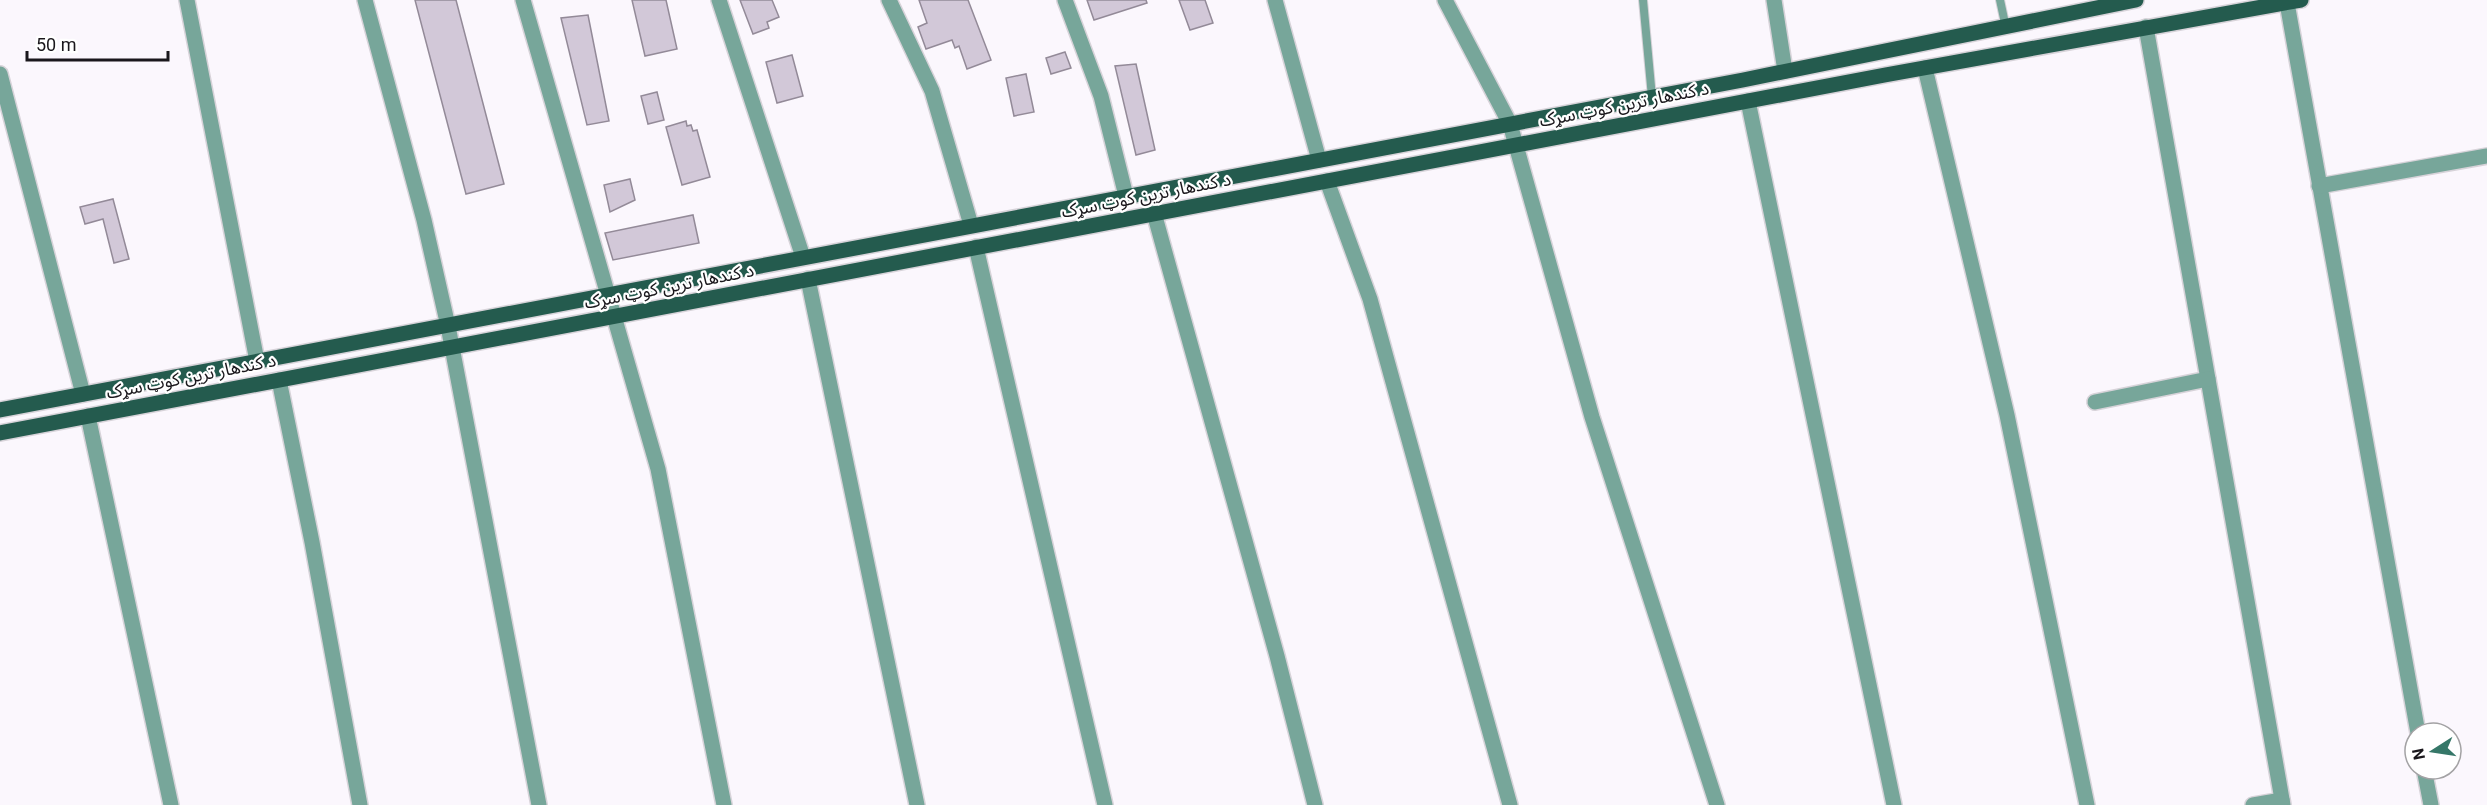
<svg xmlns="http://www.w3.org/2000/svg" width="2487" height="805" viewBox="0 0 2487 805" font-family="Roboto,'Noto Sans Arabic',sans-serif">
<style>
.building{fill:#d2c8d8;stroke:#938a98;stroke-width:1.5}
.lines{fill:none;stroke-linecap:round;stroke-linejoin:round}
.lane-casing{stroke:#d7d3d9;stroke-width:10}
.street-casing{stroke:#d7d3d9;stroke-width:18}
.primary-casing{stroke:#d7d3d9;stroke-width:18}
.lane{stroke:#77a69a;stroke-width:8}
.street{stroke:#77a69a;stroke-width:15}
.primary{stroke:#245b4e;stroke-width:15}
.labels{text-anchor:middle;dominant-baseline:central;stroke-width:4.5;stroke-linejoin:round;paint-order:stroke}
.street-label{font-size:18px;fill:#1a171c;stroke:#fff}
</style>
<rect width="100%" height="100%" fill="#fbf7fd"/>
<g class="building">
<path d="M 415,0 L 456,0 L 504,184 L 466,194 Z"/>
<path d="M 632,0 L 666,0 L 677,49 L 645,56 Z"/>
<path d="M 740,0 L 772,0 L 779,17 L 767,22 L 769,28 L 753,34 Z"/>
<path d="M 919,0 L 968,0 L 991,60 L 967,69 L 959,46 L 955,48 L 952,40 L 926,49 L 918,27 L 927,23 Z"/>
<path d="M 1087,0 L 1146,0 L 1147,3 L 1094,20 Z"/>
<path d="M 1179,0 L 1205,0 L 1213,23 L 1190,30 Z"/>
<path d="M 588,15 L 609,121 L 587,125 L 561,18 Z"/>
<path d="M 1065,52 L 1071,68 L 1051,74 L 1046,58 Z"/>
<path d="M 792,55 L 803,96 L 777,103 L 766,62 Z"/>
<path d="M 1136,64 L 1155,150 L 1136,155 L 1115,66 Z"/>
<path d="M 1026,74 L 1034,112 L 1014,116 L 1006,78 Z"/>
<path d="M 657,92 L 664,120 L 648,124 L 641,96 Z"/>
<path d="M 686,121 L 687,126 L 691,125 L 693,131 L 697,130 L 710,177 L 682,185 L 666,127 Z"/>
<path d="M 630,179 L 635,200 L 610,212 L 604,185 Z"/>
<path d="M 113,199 L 129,259 L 114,263 L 103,219 L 85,224 L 80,207 Z"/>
<path d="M 693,215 L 699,243 L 613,260 L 605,233 Z"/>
</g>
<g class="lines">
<g class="lane-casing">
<g id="lane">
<path d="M 1643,0 L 1652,97"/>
<path d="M 2000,0 L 2006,28"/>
</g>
</g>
<g class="street-casing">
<g id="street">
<path d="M 187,0 L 257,361"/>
<path d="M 365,0 L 424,220 L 448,326 L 539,805"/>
<path d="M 523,0 L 658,469 L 724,805"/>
<path d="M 719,0 L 803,257"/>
<path d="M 889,0 L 932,91 L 971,225"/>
<path d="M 1065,0 L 1101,96 L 1126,196"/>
<path d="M 1275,0 L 1319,160"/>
<path d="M 1445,0 L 1510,124 L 1592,417 L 1717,805"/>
<path d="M 1774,0 L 1785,71"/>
<path d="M 2287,3 L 2418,733"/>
<path d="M 2146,27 L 2283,805"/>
<path d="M 1925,68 L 2007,415 L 2087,805"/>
<path d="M 0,74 L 83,394"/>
<path d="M 1748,101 L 1894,805"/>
<path d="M 1327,181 L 1370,299 L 1510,805"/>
<path d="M 2319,186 L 2487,156"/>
<path d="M 1154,213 L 1277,656 L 1315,805"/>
<path d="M 976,247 L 1105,805"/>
<path d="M 808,279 L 917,805"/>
<path d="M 279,380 L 312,542 L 360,805"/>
<path d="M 2095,402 L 2208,379"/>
<path d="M 88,416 L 171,805"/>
<path d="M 2424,769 L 2431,805"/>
<path d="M 2253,805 L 2282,800"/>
</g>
</g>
<g class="primary-casing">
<g id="primary">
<path d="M 0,410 L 1743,80 L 2136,0"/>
<path d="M 0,433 L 1885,75 L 2301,0"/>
</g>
</g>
<use href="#lane" class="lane"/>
<use href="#street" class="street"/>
<use href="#primary" class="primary"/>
</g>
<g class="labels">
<g class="street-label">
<text transform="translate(1624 104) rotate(-11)">د کندهار ترين کوټ سړک</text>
<text transform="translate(1146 195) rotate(-11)">د کندهار ترين کوټ سړک</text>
<text transform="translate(669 286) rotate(-11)">د کندهار ترين کوټ سړک</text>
<text transform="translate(191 376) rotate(-11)">د کندهار ترين کوټ سړک</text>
</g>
</g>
<g transform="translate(2433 751) rotate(258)"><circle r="28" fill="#ffffff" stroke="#a3a2a4" stroke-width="1.5"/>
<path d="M0-4.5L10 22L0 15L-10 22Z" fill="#357768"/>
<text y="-9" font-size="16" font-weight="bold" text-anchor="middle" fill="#1a171c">N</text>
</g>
<path d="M27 51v9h141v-9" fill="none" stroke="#1a171c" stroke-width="3"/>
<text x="36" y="51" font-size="18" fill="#1a171c" stroke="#ffffff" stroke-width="4.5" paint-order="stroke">50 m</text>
</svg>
